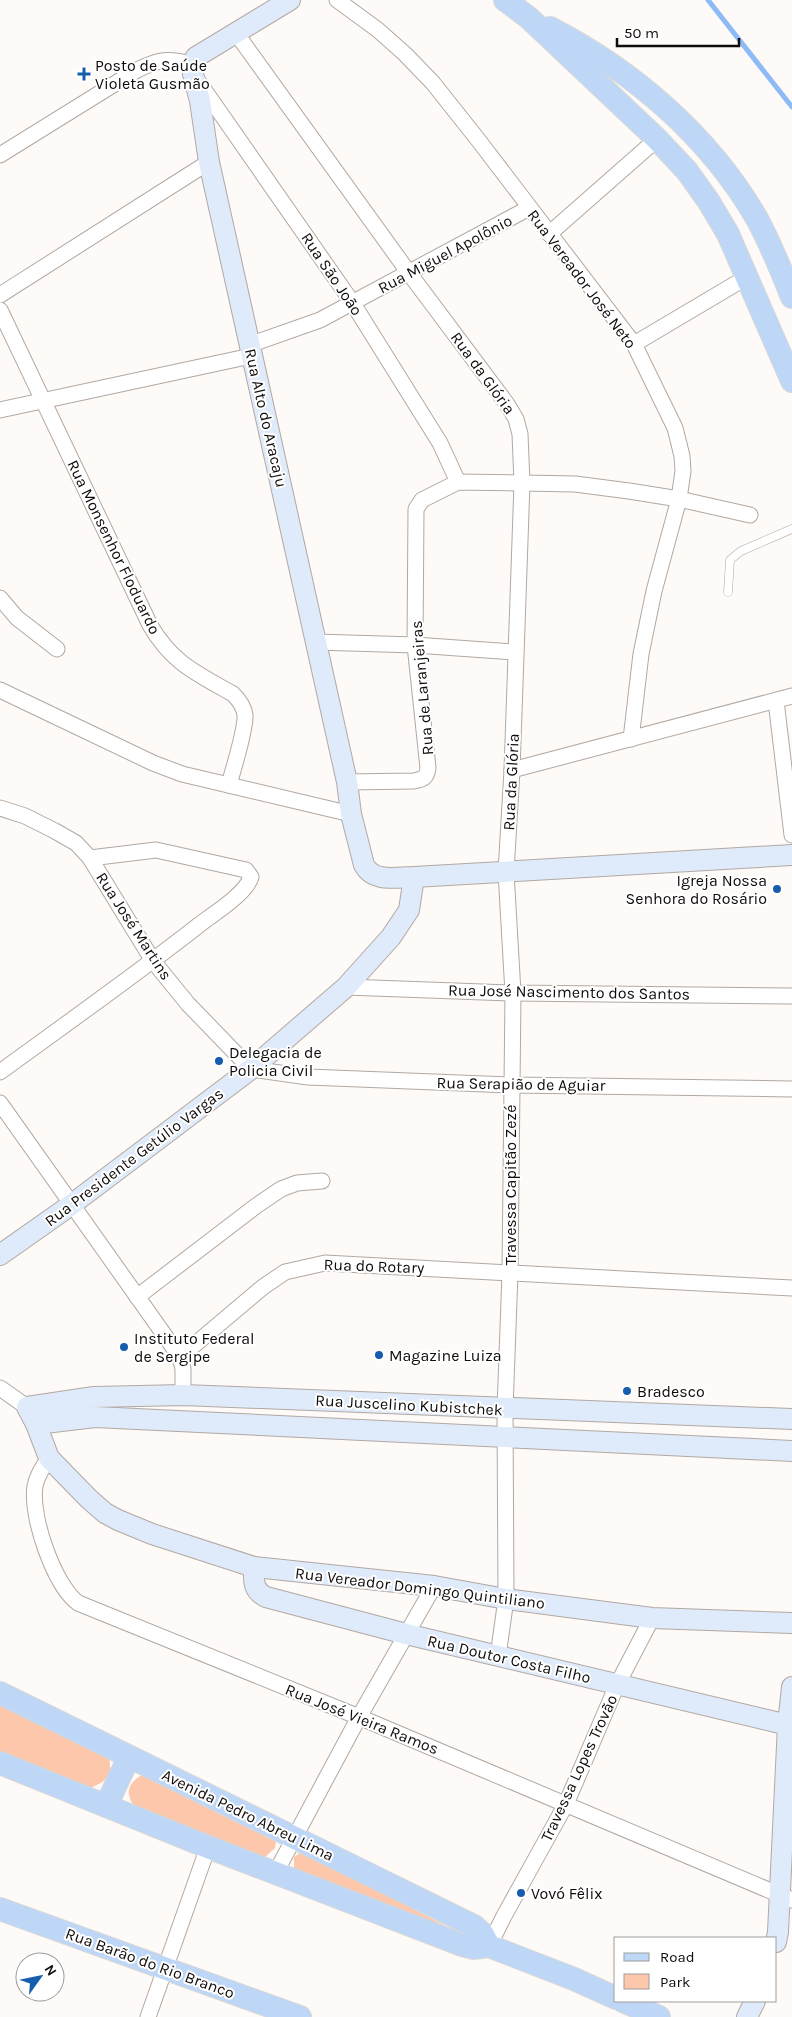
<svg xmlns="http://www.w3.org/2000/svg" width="792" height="2017" viewBox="0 0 792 2017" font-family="Karla,sans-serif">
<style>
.green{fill:#fdc7ab}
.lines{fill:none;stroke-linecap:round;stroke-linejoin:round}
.stream{stroke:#8dbbf6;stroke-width:5}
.lane-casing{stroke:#b2a8a2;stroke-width:9}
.street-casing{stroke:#b2a8a2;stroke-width:17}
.secondary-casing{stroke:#b2a8a2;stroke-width:22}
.primary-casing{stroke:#d9d8d8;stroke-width:24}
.lane{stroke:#fff;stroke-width:8}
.street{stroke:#fff;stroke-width:15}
.secondary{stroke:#dfebfa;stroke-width:20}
.primary{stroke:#bed7f6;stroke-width:22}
.poi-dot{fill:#165ead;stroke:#fff;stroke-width:2}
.labels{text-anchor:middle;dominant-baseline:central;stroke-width:4;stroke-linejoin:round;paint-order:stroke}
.poi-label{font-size:16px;fill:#0f0b0a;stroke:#fff;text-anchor:start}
.street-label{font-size:16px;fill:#0f0b0a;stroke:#fff}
</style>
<rect width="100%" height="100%" fill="#fefaf7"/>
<g class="green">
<path d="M 0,1702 L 108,1754 C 113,1774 110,1780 90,1788 L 0,1754 Z"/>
<path d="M 146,1773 L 273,1836 L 276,1842 L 275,1848 L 265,1857 L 135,1807 C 122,1791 131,1780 146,1773 Z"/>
<path d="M 303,1851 L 482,1945 L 294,1868 L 294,1857 Z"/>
</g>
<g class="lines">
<path class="stream" d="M 708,0 L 792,107"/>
<g class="lane-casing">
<path id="lane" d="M 728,592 L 730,560 L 741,551 L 792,529"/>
</g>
<g class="street-casing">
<g id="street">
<path d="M 337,0 L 378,30 L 405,54 L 433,83 L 479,141 L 634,344 L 675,428 L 682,456 L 683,471 L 679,499 L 654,591 L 641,654 L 631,739"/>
<path d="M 236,33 L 409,273 L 507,404 L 516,419 L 520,434 L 522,483 L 512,770 L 506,872 L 513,993 L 510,1273 L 505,1409 L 506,1599 L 498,1656"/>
<path d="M 198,81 L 352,302 L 440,443 L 458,482"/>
<path d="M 0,155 L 137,70 C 159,59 168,58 192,64"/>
<path d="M 549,234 L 657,139"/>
<path d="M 0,295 L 209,162"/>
<path d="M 0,310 L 150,625 C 172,663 196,673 233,694 C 239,700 244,706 245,715 C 246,730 233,769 229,785"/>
<path d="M 634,344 L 747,277"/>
<path d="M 249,345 L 320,320 L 529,208"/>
<path d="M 0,410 L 251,356"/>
<path d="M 0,598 L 17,618 L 57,649"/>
<path d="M 316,642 L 415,645 L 515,652"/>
<path d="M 0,690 L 153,763 L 182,774 L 351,814"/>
<path d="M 776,701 L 792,835"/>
<path d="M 512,770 L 792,696"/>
<path d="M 347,782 L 414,781 C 423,779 427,778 428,768 L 415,645 L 416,509 L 422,500 L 458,482 L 522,483 L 575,484 L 629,491 L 679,499 L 750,515"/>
<path d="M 0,808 L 25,816 L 55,831 L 76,843 L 90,858 L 153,961 L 188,1004 L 251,1069 L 308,1077 L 511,1085 L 792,1089"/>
<path d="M 346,987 L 513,993 L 792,996"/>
<path d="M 0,1072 C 67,1023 134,976 199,925 C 213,914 246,894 251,877 L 246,870 L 156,850 L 90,858"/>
<path d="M 0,1103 L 180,1357 L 183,1369 L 183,1395"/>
<path d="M 137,1297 L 256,1206 L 281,1189 L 297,1183 L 322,1181"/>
<path d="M 180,1357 L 263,1287 L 285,1272 L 325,1263 L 792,1288"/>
<path d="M 0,1388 L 27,1407"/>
<path d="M 49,1458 C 43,1467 37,1475 35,1486 C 30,1516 54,1585 78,1603 L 359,1717 L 792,1900"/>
<path d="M 276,1872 L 359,1717 L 434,1586"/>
<path d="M 489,1946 L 504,1916 L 566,1804 L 617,1685 L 652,1618"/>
<path d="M 148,2017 L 208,1847"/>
</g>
</g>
<g class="secondary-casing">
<g id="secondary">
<path d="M 290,0 L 196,57 L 192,64 L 193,74 L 200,101 L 209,162 L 347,782 L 351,814 L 364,865 C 374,883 396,877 414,877 L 792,855"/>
<path d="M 0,1255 L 71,1205 L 251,1069 L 346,987 L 391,937 L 409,910 L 414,877"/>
<path d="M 792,1419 L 183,1395 L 94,1397 L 27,1407 L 36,1424 L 49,1458 L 89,1499 L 105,1513 L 118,1520 L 152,1534 L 254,1567 L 434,1586 L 506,1599 L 652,1618 L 792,1623"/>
<path d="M 36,1424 L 95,1417 L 792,1451"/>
<path d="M 254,1567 C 254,1580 252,1590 266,1597 L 406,1634 L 788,1725"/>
<path d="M 776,1942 L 778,1932 L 788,1725 L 792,1687"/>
<path d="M 747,2017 L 755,2001"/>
</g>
</g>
<g class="primary-casing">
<g id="primary">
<path d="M 505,0 L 529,18 L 657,139 L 687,171 L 709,202 L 728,234 L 792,381"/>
<path d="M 550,28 C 633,71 708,135 756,217 C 770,242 781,270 792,297"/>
<path d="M 0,1693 L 474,1926 L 482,1933 L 489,1946"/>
<path d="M 0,1763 L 208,1847 L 462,1945 L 473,1948 L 489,1946 L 574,1979 L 616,1998"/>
<path d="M 106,1806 L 129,1757"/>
<path d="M 0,1909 L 300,2017"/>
<path d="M 623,2001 L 659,2017"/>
</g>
</g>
<use href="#lane" class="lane"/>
<use href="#street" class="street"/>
<use href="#secondary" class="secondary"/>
<use href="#primary" class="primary"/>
</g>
<g class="poi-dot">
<path d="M81.5 66.5h5v5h5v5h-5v5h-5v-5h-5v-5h5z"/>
<circle cx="777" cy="889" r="5"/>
<circle cx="219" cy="1061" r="5"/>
<circle cx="124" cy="1347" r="5"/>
<circle cx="379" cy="1355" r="5"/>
<circle cx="627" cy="1391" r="5"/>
<circle cx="521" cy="1893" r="5"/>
</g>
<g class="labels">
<g class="poi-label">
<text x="95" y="65">Posto de Saúde<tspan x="95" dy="18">Violeta Gusmão</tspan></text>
<text x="767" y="880" text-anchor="end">Igreja Nossa<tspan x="767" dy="18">Senhora do Rosário</tspan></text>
<text x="229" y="1052">Delegacia de<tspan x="229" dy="18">Policia Civil</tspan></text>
<text x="134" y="1338">Instituto Federal<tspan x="134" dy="18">de Sergipe</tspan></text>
<text x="389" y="1355">Magazine Luiza</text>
<text x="637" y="1391">Bradesco</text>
<text x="531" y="1893">Vovó Fêlix</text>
</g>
<g class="street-label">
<text transform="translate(445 254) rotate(-28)">Rua Miguel Apolônio</text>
<text transform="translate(332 274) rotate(56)">Rua São João</text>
<text transform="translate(582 279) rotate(53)">Rua Vereador José Neto</text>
<text transform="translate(483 373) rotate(54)">Rua da Glória</text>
<text transform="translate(266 418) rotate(77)">Rua Alto do Aracaju</text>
<text transform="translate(114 547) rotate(64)">Rua Monsenhor Floduardo</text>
<text transform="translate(422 688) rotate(-95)">Rua de Laranjeiras</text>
<text transform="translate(511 782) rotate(-87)">Rua da Glória</text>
<text transform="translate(134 926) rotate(57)">Rua José Martins</text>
<text transform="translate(569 992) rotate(1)">Rua José Nascimento dos Santos</text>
<text transform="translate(521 1084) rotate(1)">Rua Serapião de Aguiar</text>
<text transform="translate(134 1157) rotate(-37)">Rua Presidente Getúlio Vargas</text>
<text transform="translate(510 1185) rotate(-90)">Travessa Capitão Zezé</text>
<text transform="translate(374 1266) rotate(2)">Rua do Rotary</text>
<text transform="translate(409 1405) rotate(3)">Rua Juscelino Kubistchek</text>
<text transform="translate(420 1588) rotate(7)">Rua Vereador Domingo Quintiliano</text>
<text transform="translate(509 1659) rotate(13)">Rua Doutor Costa Filho</text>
<text transform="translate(362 1719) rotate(22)">Rua José Vieira Ramos</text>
<text transform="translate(579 1768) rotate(-65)">Travessa Lopes Trovão</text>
<text transform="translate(248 1815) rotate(26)">Avenida Pedro Abreu Lima</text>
<text transform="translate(150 1963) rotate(20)">Rua Barão do Rio Branco</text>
</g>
</g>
<rect x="614" y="1937" width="162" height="65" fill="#ffffff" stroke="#9f9d9d"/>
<rect x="624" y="1953" width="25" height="8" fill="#bed7f6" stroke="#9f9d9d"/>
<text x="660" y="1962" font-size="15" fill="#0f0b0a">Road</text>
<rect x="624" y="1974" width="25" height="15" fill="#fdc7ab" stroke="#9f9d9d"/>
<text x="660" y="1987" font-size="15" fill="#0f0b0a">Park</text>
<g transform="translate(40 1977) rotate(57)"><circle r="24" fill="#ffffff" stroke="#9f9d9d"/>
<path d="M0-4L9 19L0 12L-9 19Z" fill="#165ead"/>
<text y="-8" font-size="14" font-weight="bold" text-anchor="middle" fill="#0f0b0a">N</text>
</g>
<path d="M617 38v8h122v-8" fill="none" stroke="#0f0b0a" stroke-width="2.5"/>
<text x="624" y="38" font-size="15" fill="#0f0b0a" stroke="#ffffff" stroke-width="4" paint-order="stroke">50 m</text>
</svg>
